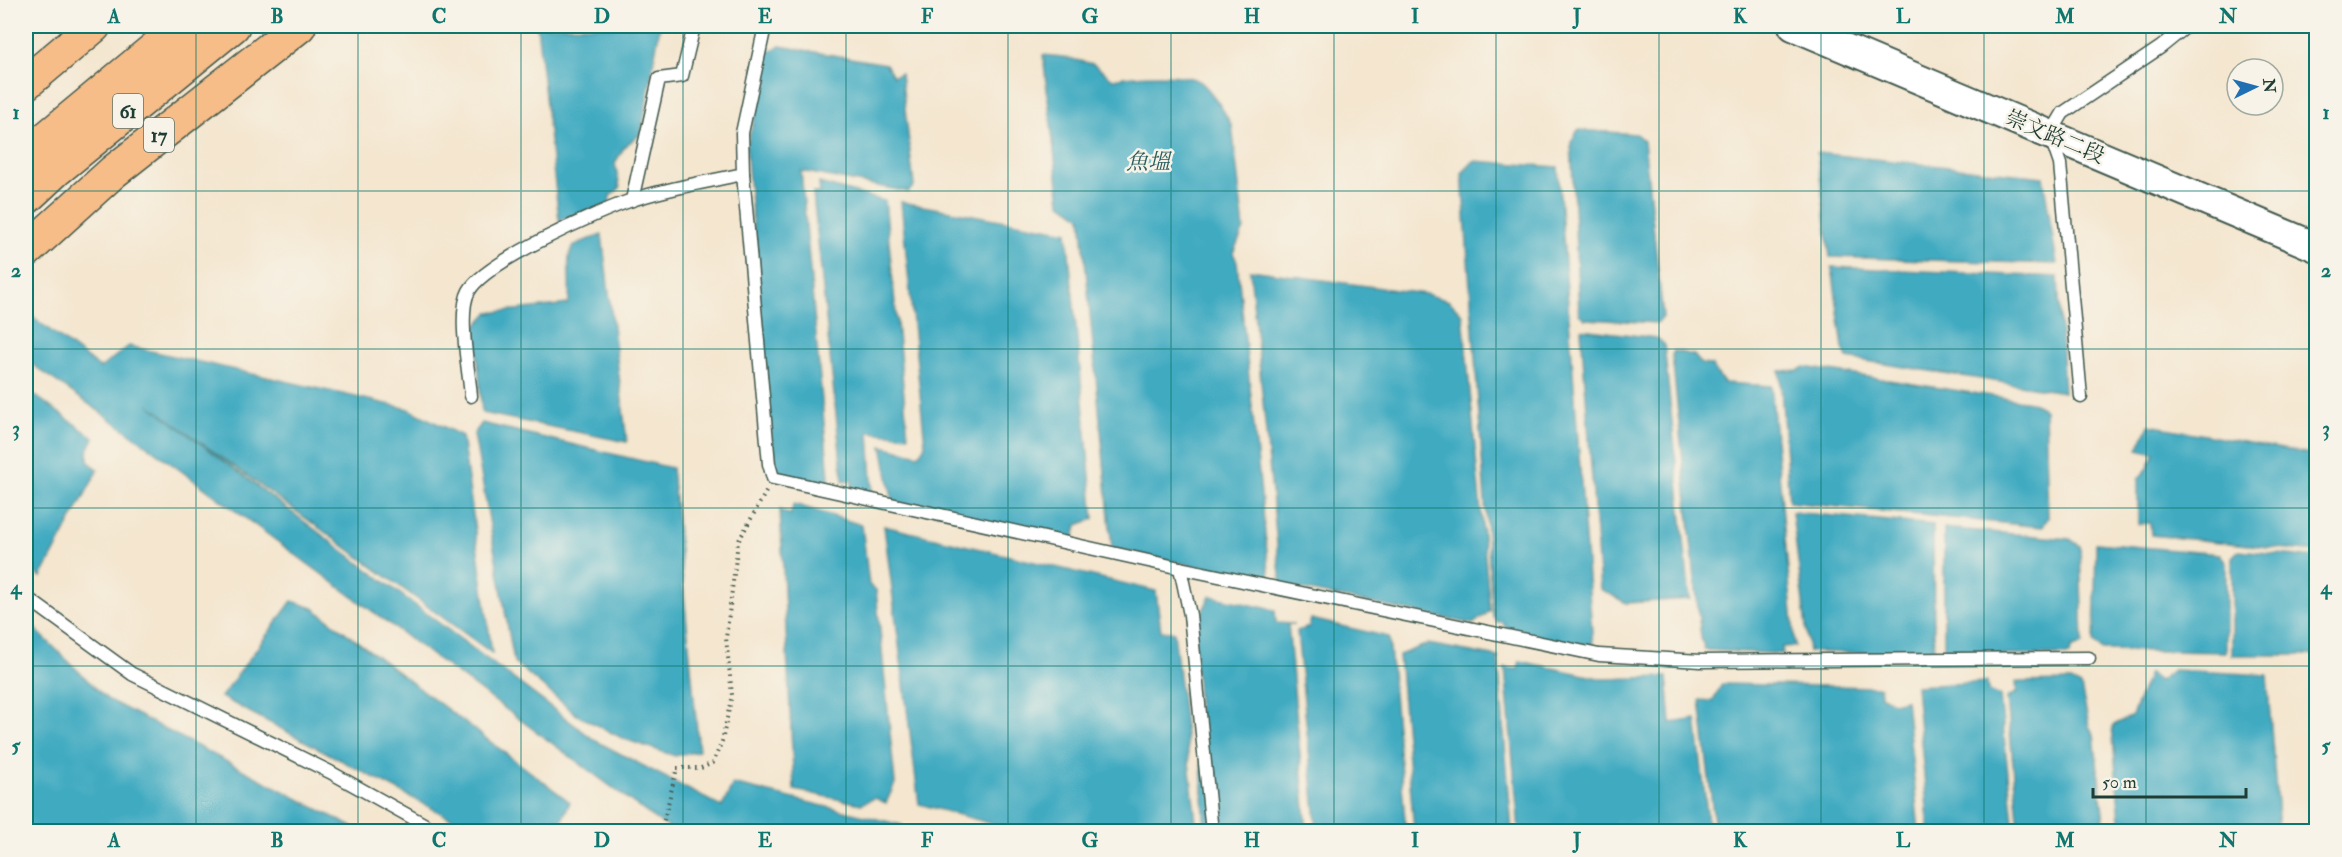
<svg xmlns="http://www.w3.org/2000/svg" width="2342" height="857" viewBox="0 0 2342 857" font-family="'IM FELL Double Pica','Noto Serif TC',serif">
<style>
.water{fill:#41aac1;stroke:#30747a;stroke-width:1.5}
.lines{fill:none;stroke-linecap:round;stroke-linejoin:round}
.service-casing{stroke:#3f564b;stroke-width:15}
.tertiary-casing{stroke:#3f564b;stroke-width:32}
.primary-casing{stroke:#3f564b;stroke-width:36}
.trunk-casing{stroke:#3f564b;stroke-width:36}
.path{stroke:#3f564b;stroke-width:4;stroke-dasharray:1.5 4.5;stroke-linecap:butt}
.service{stroke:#fff;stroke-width:12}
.tertiary{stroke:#fff;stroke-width:28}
.primary{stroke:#f7bd88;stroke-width:33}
.trunk{stroke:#f7bd88;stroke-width:33}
.grid{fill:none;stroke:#0f766e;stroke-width:1.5;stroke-opacity:0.55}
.labels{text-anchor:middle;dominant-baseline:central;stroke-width:5;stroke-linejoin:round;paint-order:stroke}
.shield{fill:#f7f3e8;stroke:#60746a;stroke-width:1.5}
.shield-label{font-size:20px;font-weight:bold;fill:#1f3d34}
.street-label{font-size:21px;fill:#1f3d34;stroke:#f7f3e8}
.water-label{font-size:22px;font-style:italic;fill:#295e5e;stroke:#f7f3e8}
.neatline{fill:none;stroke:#0f766e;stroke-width:2}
.grid-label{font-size:20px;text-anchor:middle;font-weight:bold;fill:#0f766e}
</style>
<rect width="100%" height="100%" fill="#f7f3e8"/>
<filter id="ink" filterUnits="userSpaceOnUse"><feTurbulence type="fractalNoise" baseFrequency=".0167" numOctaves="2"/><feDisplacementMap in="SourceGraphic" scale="12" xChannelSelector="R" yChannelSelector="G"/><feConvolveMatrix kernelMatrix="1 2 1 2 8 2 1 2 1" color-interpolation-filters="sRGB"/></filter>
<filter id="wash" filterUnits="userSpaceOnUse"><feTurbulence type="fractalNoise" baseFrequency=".008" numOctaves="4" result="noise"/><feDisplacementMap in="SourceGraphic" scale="24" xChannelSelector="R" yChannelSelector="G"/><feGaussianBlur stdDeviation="1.35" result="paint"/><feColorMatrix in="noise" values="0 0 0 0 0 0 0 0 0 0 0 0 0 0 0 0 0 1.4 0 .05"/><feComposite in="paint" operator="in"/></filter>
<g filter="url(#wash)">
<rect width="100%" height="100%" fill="#f4e6cf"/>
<g class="water">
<path d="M 537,26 L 660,26 L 641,134 L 625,146 L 615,163 L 620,188 L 610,196 L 609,207 L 559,220 Z"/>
<path d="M 780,46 L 886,64 L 893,76 L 901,73 L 914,186 L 908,192 L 801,171 L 830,488 L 775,479 L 746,146 L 753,124 L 766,53 Z"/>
<path d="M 1043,55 L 1063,57 L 1093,64 L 1113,79 C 1130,75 1188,71 1202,83 C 1214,94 1224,111 1232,126 L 1244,229 L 1233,253 L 1237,261 L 1270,581 L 1112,549 L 1081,217 L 1060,202 Z"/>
<path d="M 1578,130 L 1636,134 L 1644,141 L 1663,317 L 1658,323 L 1585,319 L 1579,314 L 1571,142 Z"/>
<path d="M 1817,153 L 2043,177 L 2057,264 L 1830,257 Z"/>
<path d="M 1474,161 L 1558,167 L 1593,646 L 1507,633 L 1503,622 L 1497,622 L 1493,616 L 1462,173 Z"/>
<path d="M 819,183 L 885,201 L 908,436 L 869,432 L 873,497 L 851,495 L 852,480 L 843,481 L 813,193 L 820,193 Z"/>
<path d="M 901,202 L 1067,232 L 1094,519 L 1077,525 L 1073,544 L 893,503 L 882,446 L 919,455 L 925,445 Z"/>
<path d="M 602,235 L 627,442 L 482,413 L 475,327 L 488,313 L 568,304 C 573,288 563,256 574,246 C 580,241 594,238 602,235 Z"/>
<path d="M 1832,267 L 2058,277 L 2064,392 L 1847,358 L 1843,348 Z"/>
<path d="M 1250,270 L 1426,294 L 1449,301 L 1463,315 L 1490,611 L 1473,624 L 1281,585 Z"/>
<path d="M 26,312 L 100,368 L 129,346 L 409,409 L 462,436 L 492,653 L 148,404 L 596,741 L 722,807 L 733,784 L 902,825 L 903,831 L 678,832 L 658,821 L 120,426 L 26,360 Z"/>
<path d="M 1581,329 L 1657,338 L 1664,344 L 1690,599 L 1626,603 L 1600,589 Z"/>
<path d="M 1674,351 L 1694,355 L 1701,364 L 1711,365 L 1724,383 L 1771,386 L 1795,646 L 1782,647 L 1783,654 L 1705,650 L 1701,638 L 1672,355 Z"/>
<path d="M 1804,367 L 2031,402 L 2045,410 L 2048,518 L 2042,527 L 1789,502 L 1780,371 L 1799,370 Z"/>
<path d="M 33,394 L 94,438 L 88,450 L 88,461 L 98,470 L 41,577 L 26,565 L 26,398 Z"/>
<path d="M 482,423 L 672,468 L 699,751 L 675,756 L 624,739 L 577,715 L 514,662 L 474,434 Z"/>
<path d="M 2149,425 L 2316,455 L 2316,552 L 2151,535 L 2150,523 L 2138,524 L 2138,479 L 2148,468 L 2154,453 L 2138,449 Z"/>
<path d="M 794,504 L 862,525 L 869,585 L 876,590 L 895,783 L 886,803 L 875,798 L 861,804 L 794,790 L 780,510 L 790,515 Z"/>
<path d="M 1792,512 L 1933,525 L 1934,654 L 1809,652 Z"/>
<path d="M 884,526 L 1156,591 L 1161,631 L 1174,632 L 1197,831 L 1018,831 L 919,804 Z"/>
<path d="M 1944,528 L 2070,539 L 2080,546 L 2083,644 L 2071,649 L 2070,655 L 1944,655 Z"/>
<path d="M 2096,543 L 2220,554 L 2226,563 L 2226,652 L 2102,650 L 2094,643 Z"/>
<path d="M 2239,550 L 2316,558 L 2316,655 L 2232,655 L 2232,557 Z"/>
<path d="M 1210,596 L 1275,610 L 1276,623 L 1294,624 L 1288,624 L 1307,831 L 1205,831 L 1194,629 Z"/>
<path d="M 292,601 L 313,608 L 570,802 L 557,831 L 475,831 L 221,697 Z"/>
<path d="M 1311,619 L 1389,637 L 1406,831 L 1317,831 L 1297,631 L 1309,627 Z"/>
<path d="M 26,620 L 107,699 L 360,831 L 26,831 Z"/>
<path d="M 1428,644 L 1498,657 L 1512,831 L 1414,831 L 1399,655 Z"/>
<path d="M 1520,661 L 1603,679 L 1667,677 L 1671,723 L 1696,719 L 1709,831 L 1519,831 L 1505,668 L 1518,669 Z"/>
<path d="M 2173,670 L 2267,675 L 2279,831 L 2121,831 L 2112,726 L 2132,716 L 2149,673 L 2159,681 Z"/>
<path d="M 2071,681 L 2081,686 L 2089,726 L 2094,735 L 2105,831 L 2019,831 L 2007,698 L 2017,692 L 2016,682 Z"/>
<path d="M 1987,682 L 1988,691 L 2000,696 L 2014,831 L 1929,831 L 1916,686 Z"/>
<path d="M 1722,684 L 1880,687 L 1881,695 L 1893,703 L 1906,700 L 1919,831 L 1715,831 L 1700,700 L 1713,701 Z"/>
</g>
</g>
<g filter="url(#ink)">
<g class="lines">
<g class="service-casing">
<g id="service">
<path d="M 743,174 L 769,464 L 773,478 L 1180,568 L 1599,655 L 1701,661 L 2089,658"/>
<path d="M 632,200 L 659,79 L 682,76 L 694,26"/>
<path d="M 471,396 C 469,371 457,312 469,291 C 485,262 597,212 632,200 C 667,188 707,182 743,174 L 742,133 L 765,26"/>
<path d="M 2081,397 L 2060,164 L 2050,135 L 2063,113 L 2161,47 L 2187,26"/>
<path d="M 1180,568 L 1190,615 L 1212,832"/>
<path d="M 26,597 L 132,674 L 330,772 L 438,832"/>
</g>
</g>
<g class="tertiary-casing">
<path id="tertiary" d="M 1793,26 L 2316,247"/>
</g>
<g class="primary-casing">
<g id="primary">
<path d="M 26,83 L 94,26"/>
<path d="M 26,251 L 113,172 L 299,26"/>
</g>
</g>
<g class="trunk-casing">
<g id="trunk">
<path d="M 26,155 L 182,26"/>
<path d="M 26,198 L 56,170 L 233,26"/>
</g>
</g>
<path class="path" d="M 661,832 L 677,768 L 701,768 L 713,763 L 722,741 L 732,695 L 726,638 L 738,542 L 767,490"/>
<use href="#service" class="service"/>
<use href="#tertiary" class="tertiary"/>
<use href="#primary" class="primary"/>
<use href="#trunk" class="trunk"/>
</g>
</g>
<path class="grid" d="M 196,26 L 196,832M 358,26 L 358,832M 521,26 L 521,832M 683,26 L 683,832M 846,26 L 846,832M 1008,26 L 1008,832M 1171,26 L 1171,832M 1334,26 L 1334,832M 1496,26 L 1496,832M 1659,26 L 1659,832M 1821,26 L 1821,832M 1984,26 L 1984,832M 2146,26 L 2146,832M 26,191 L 2316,191M 26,349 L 2316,349M 26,508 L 2316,508M 26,666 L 2316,666"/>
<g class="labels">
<g class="shield">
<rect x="113" y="94" width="30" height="34" rx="4.5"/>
<rect x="144" y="118" width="30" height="34" rx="4.5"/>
</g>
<g class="shield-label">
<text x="128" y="111">61</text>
<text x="159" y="135">17</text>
</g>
<g class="street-label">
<text transform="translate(2055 137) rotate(23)">崇文路二段</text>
</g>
<g class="water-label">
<text x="1148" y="162">魚塭</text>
</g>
</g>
<rect width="2342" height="857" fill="none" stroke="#f7f3e8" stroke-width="66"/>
<g transform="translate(2255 87) rotate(85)"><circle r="28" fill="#f7f3e8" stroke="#a1aaa0" stroke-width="1.5"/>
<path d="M0-4.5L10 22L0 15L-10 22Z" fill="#1f6fb2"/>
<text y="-9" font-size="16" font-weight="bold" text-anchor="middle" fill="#1f3d34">N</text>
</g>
<path d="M2093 788v9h153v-9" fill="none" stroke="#1f3d34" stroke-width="3"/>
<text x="2102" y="788" font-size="18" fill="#1f3d34" stroke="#f7f3e8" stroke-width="4.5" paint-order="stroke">50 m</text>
<rect x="33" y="33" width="2276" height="791" class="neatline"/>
<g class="grid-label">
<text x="114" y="23">A</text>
<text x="277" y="23">B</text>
<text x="439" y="23">C</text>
<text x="602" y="23">D</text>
<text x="765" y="23">E</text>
<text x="927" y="23">F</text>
<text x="1090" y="23">G</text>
<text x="1252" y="23">H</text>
<text x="1415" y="23">I</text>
<text x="1577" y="23">J</text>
<text x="1740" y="23">K</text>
<text x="1903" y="23">L</text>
<text x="2065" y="23">M</text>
<text x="2228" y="23">N</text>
<text x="16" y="119">1</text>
<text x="2326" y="119">1</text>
<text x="16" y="277">2</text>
<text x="2326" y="277">2</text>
<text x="16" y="435">3</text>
<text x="2326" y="435">3</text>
<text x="16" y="594">4</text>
<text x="2326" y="594">4</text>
<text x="16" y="752">5</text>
<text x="2326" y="752">5</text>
<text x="114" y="847">A</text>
<text x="277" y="847">B</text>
<text x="439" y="847">C</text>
<text x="602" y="847">D</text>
<text x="765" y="847">E</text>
<text x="927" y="847">F</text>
<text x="1090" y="847">G</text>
<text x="1252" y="847">H</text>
<text x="1415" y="847">I</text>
<text x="1577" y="847">J</text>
<text x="1740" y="847">K</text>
<text x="1903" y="847">L</text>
<text x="2065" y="847">M</text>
<text x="2228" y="847">N</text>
</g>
</svg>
